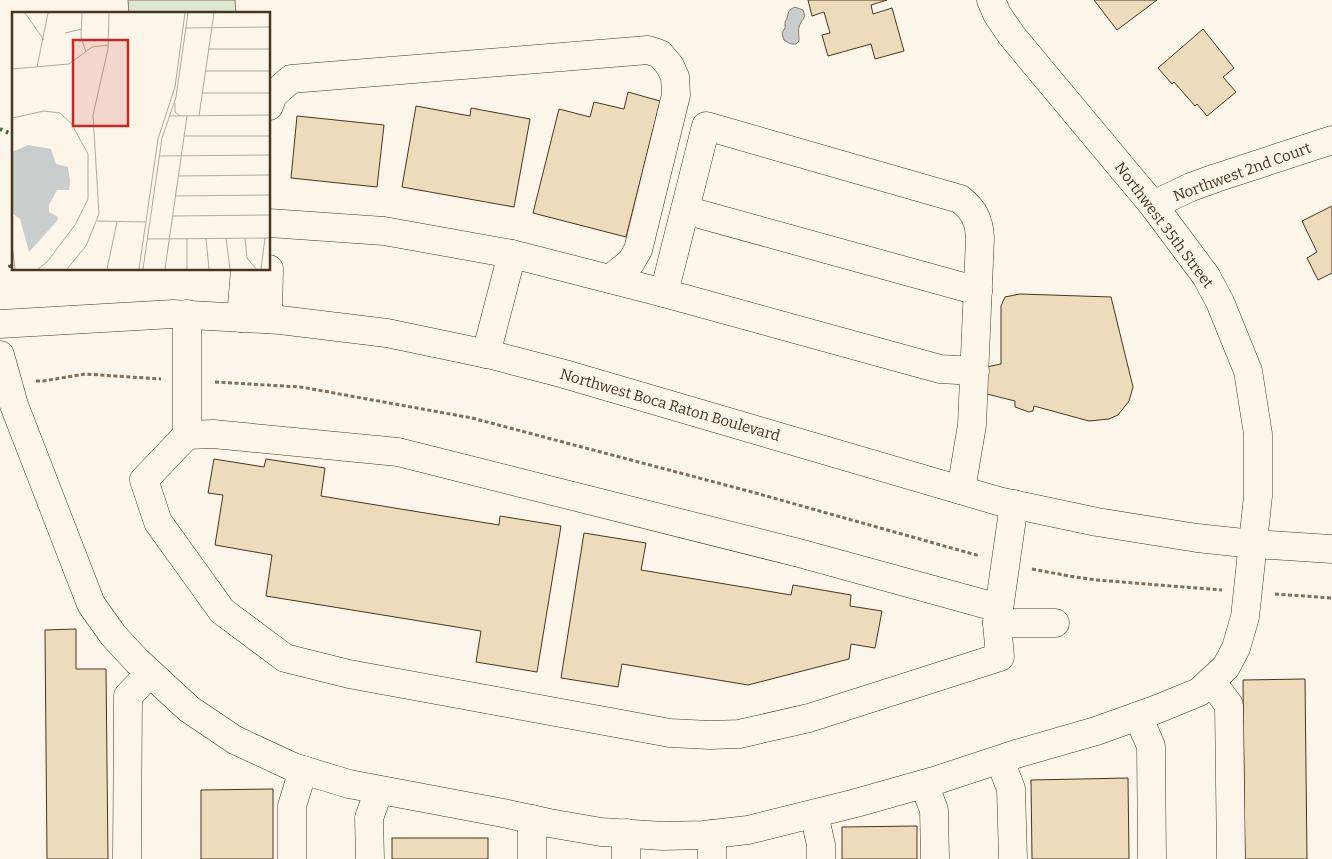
<svg xmlns="http://www.w3.org/2000/svg" width="1332" height="859" viewBox="0 0 1332 859" font-family="Bitter,serif">
<style>
.green{fill:#dce7d0;stroke:#887966}
.water{fill:#c9cecd;stroke:#887966}
.building{fill:#ecdcbc;stroke:#4a3520}
.lines{fill:none;stroke-linecap:round;stroke-linejoin:round}
.minor-casing{stroke:#4a3520;stroke-width:29}
.path{stroke:#7f6f5c;stroke-width:3;stroke-dasharray:4 2.5;stroke-linecap:butt}
.minor{stroke:#fbf6e9;stroke-width:28}
.hedge{stroke:#436837;stroke-width:4;stroke-dasharray:2.5 4;stroke-linecap:butt}
.labels{text-anchor:middle;dominant-baseline:central;stroke-width:4;stroke-linejoin:round;paint-order:stroke}
.street-label{font-size:15px;fill:#4a3520;stroke:#fbf6e9}
.inset-road{fill:none;stroke:#b4a999;stroke-width:1}
.view{fill:#c62828;fill-opacity:0.15;stroke:#c62828;stroke-width:2.5}
.inset-edge{fill:none;stroke:#4a3520;stroke-width:2.5}
</style>
<rect width="100%" height="100%" fill="#fbf6e9"/>
<path class="green" d="M 128,0 L 235,0 L 236,14 L 129,14 Z"/>
<path class="water" d="M 795,7 L 803,10 C 807,20 801,19 799,27 C 798,30 799,37 799,41 L 796,44 L 791,44 L 784,40 L 782,33 L 785,28 L 785,22 C 790,16 785,11 795,7 Z"/>
<g class="building">
<path d="M 808,0 L 887,0 L 871,5 L 873,14 L 892,8 L 904,51 L 875,59 L 871,44 L 828,56 L 822,35 L 830,33 L 824,12 L 812,16 Z"/>
<path d="M 1094,0 L 1157,0 L 1117,30 Z"/>
<path d="M 1203,29 L 1234,68 L 1223,77 L 1236,92 L 1207,116 L 1197,104 L 1195,106 L 1174,82 L 1172,84 L 1158,68 Z"/>
<path d="M 628,92 L 660,101 L 626,237 L 533,213 L 559,109 L 590,117 L 594,102 L 624,109 Z"/>
<path d="M 416,106 L 470,116 L 471,108 L 530,119 L 514,207 L 402,187 Z"/>
<path d="M 297,116 L 384,125 L 377,187 L 291,178 Z"/>
<path d="M 1332,206 L 1332,273 L 1318,280 L 1307,258 L 1317,252 L 1302,221 Z"/>
<path d="M 1020,294 L 1111,297 L 1133,387 L 1129,401 L 1118,415 L 1109,419 L 1089,421 L 1034,406 L 1033,411 L 1029,412 L 1015,407 L 1015,401 L 979,392 L 986,367 L 1001,364 L 1001,306 L 1005,297 Z"/>
<path d="M 214,459 L 264,467 L 266,459 L 325,468 L 321,496 L 499,525 L 500,516 L 561,526 L 537,672 L 476,662 L 481,631 L 266,596 L 272,555 L 215,545 L 223,495 L 208,493 Z"/>
<path d="M 584,533 L 646,543 L 641,570 L 791,595 L 793,585 L 851,595 L 850,606 L 882,611 L 875,648 L 851,644 L 849,659 L 748,685 L 622,664 L 618,687 L 561,678 Z"/>
<path d="M 76,629 L 76,669 L 106,669 L 108,859 L 47,859 L 45,630 Z"/>
<path d="M 1305,679 L 1307,859 L 1245,859 L 1243,680 Z"/>
<path d="M 1128,778 L 1129,859 L 1032,859 L 1031,780 Z"/>
<path d="M 273,789 L 273,859 L 201,859 L 201,790 Z"/>
<path d="M 917,826 L 917,859 L 842,859 L 842,827 Z"/>
<rect x="392" y="838" width="96" height="21"/>
</g>
<g class="lines">
<g class="minor-casing">
<g id="minor">
<path d="M 269,106 L 273,95 L 291,79 L 648,50 L 660,54 L 670,66 L 675,77 L 676,95 L 638,250 L 631,262 L 610,279"/>
<path d="M 1153,205 L 1191,187 L 1216,178 L 1332,140"/>
<path d="M 685,210 L 978,291"/>
<path d="M 269,223 L 384,231 L 512,254 L 664,293"/>
<path d="M 187,314 L 187,435 L 144,480 L 158,522 L 222,611 L 285,658 L 349,674 L 670,733 L 710,735 L 739,734 L 809,718 L 1000,657 L 997,623 L 1014,504"/>
<path d="M 241,318 L 245,269"/>
<path d="M 268,319 L 269,269"/>
<path d="M 0,324 L 173,314 L 280,320 L 387,333 L 492,355 L 561,373 L 998,501 L 1097,522 L 1197,538 L 1253,544 L 1332,549"/>
<path d="M 486,354 L 512,254"/>
<path d="M 0,355 L 14,405 L 91,604 L 113,635 L 137,661 L 189,709 L 235,740 L 293,767 L 349,784 L 503,813 L 549,823 L 601,832 L 663,836 L 704,835 L 748,830 L 856,803 L 934,781 L 1016,754 L 1096,731 L 1155,710 L 1199,692 L 1226,667 L 1236,648 L 1245,617 L 1258,496 L 1258,434 L 1248,371 L 1220,302 L 1206,276 L 1153,205 L 1012,36 L 997,14 L 991,0"/>
<path d="M 187,435 L 213,434 L 398,452 L 799,553 L 999,608"/>
<path d="M 961,490 L 972,425 L 980,238 C 979,220 974,210 960,199 L 706,126 L 664,293 L 940,369 L 975,371"/>
<path d="M 997,623 L 1055,623"/>
<path d="M 1211,681 L 1229,705 L 1231,859"/>
<path d="M 1138,716 L 1151,746 L 1152,859"/>
<path d="M 1000,760 L 1011,789 L 1013,859"/>
<path d="M 924,784 L 934,810 L 935,859"/>
<path d="M 814,814 L 821,845 L 821,859"/>
<path d="M 532,819 L 532,859"/>
<path d="M 626,833 L 626,859"/>
<path d="M 712,834 L 712,859"/>
<path d="M 127,859 L 128,696 L 150,673"/>
<path d="M 292,859 L 292,806 L 303,770"/>
<path d="M 370,859 L 369,818 L 379,790"/>
</g>
</g>
<g class="path">
<path d="M 36,381 L 43,381 L 85,374 L 161,379"/>
<path d="M 215,382 L 301,387 L 472,418 L 752,492 L 980,556"/>
<path d="M 1032,569 L 1069,576 L 1096,580 L 1222,590"/>
<path d="M 1275,594 L 1332,598"/>
</g>
<use href="#minor" class="minor"/>
<g class="hedge">
<path d="M 0,129 L 14,135"/>
<path d="M 14,260 L 10,266 L 14,266"/>
</g>
</g>
<g class="labels">
<g class="street-label">
<text transform="translate(1242 172) rotate(-20)">Northwest 2nd Court</text>
<text transform="translate(1164 225) rotate(53)">Northwest 35th Street</text>
<text transform="translate(670 405) rotate(16)">Northwest Boca Raton Boulevard</text>
</g>
</g>
<g transform="translate(12 12)">
<rect width="258" height="258" fill="#fbf6e9"/>
<path d="M 16,133 L 39,137 L 44,152 L 56,155 L 58,169 L 57,178 L 45,178 L 37,193 L 37,200 L 46,205 L 45,209 L 17,240 L 8,207 L 0,201 L 0,140 Z" fill="#c9cecd"/>
<path class="inset-road" d="M 13,1 L 32,28M 70,1 L 69,25 L 74,40M 174,16 L 258,15M 53,21 L 70,17M 196,37 L 258,37M 25,55 L 36,1M 0,57 L 57,52 L 80,35 L 96,33M 193,59 L 258,59M 190,81 L 258,81M 163,91 L 163,100 L 168,104M 157,104 L 258,103M 187,104 L 202,1M 0,106 L 32,99 L 48,101 L 59,111 L 76,142 L 76,187 L 63,213 L 35,250 L 26,257M 172,124 L 258,124M 147,144 L 258,143M 166,164 L 258,163M 163,184 L 258,183M 161,204 L 258,203M 85,209 L 133,210M 194,226 L 197,257M 214,226 L 218,257M 233,226 L 235,246 L 244,257M 135,227 L 258,226M 0,232 L 3,257M 55,257 L 74,234 L 87,202 L 81,103 L 96,37 L 97,1M 95,257 L 105,210M 127,257 L 146,127 L 163,75 L 173,1M 131,257 L 150,126 L 164,85 L 176,1M 153,257 L 175,104M 175,257 L 175,227M 249,257 L 253,226"/>
<path class="view" d="M 61,28 L 116,28 L 116,114 L 61,114 Z"/>
<rect width="258" height="258" class="inset-edge"/>
</g>
</svg>
